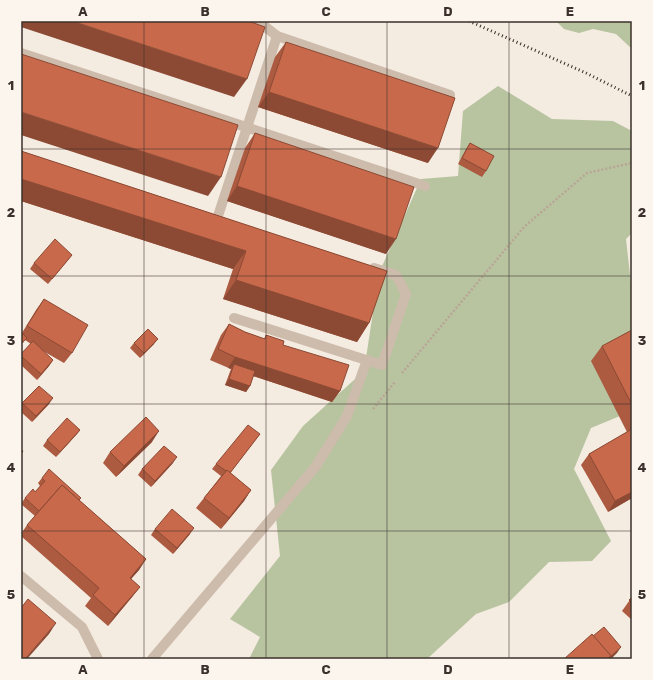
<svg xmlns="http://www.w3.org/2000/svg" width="653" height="680" viewBox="0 0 653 680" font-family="Rubik,sans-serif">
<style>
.green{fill:#b8c4a0}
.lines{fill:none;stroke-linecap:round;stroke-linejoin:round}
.path{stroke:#b9a596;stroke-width:2.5;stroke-dasharray:2 2;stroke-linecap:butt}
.minor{stroke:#cdbbac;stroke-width:10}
.rail{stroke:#3b302b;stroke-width:3;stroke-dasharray:1 3;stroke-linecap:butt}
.wall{fill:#ac5a40}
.shaded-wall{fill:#8c4a34}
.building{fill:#c8694b;stroke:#8c4a34}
.grid{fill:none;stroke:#3b302b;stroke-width:1;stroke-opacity:0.55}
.neatline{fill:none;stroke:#3b302b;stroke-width:1.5}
.grid-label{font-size:13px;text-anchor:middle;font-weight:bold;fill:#3b302b}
</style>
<rect width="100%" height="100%" fill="#f4ebe1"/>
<g class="green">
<path d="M 556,21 L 632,21 L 632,49 L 616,34 L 593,29 L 579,33 L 564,29 Z"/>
<path d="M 498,86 L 552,119 L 613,121 L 632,131 L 632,233 L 626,239 L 632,293 L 632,411 L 591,428 L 574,469 L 611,541 L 592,561 L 549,562 L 509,602 L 476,614 L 427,659 L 249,659 L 260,637 L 230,619 L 280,556 L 271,470 L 303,426 L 364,371 L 379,273 L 421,179 L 458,176 L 463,111 Z"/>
</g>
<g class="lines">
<g class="path">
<path d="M 402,373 L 524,227 L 587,173 L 632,163"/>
<path d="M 373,409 L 395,382"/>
</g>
<g class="minor">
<path d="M 277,36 L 450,95"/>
<path d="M 21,53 L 425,186"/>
<path d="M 218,216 L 277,36 L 258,21"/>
<path d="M 234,318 L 382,365 L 406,294 L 396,275 L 374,268"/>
<path d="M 21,576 L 82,627 L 98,659"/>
<path d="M 152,659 L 316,466 L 347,416 L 367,360"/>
</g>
<path class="rail" d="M 469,21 L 586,73 L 632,96"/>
</g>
<g class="wall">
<path d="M 286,42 L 428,163 L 258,107 L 275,57 Z"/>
<path d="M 255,133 L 386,254 L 227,201 L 245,148 Z"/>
<path d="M 470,143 L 486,171 L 482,177 L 458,164 L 466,149 Z"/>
<path d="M 21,151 L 387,271 L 369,323 L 357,342 L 223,299 L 233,269 L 21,201 Z"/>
<path d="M 72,255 L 68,260 L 48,284 L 30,269 L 34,263 Z"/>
<path d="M 44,299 L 72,353 L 64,363 L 43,351 L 53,360 L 49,366 L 37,380 L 21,365 L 21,354 L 31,344 L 25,340 L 23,343 L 22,333 L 36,310 Z"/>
<path d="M 229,324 L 245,332 L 264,339 L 266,335 L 283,345 L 340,391 L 332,402 L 253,376 L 250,386 L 246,392 L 225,385 L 231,369 L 210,360 L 221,335 Z"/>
<path d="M 632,330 L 632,498 L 608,512 L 581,465 L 589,454 L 627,432 L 591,361 L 602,346 Z"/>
<path d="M 134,343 L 154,344 L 140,358 L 130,348 Z"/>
<path d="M 22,403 L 49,404 L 32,422 L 21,412 L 21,405 Z"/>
<path d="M 80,430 L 76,435 L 56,457 L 43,446 L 47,440 Z"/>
<path d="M 260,434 L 230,473 L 251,490 L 244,501 L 221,529 L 196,508 L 204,498 L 221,476 L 212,469 L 216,464 Z"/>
<path d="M 152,442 L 116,477 L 103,463 L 110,452 Z"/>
<path d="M 173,463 L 151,487 L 138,475 L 142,469 Z"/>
<path d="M 42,478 L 79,500 L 146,559 L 139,570 L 131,579 L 140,587 L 132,597 L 108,626 L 85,606 L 91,598 L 21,536 L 21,534 L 27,525 L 35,516 L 21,504 L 25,498 L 35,492 L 40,486 L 38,483 Z"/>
<path d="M 155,529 L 190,534 L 173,554 L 151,535 Z"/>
<path d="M 632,597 L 632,620 L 622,611 Z"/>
</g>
<g class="shaded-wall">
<path d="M 21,21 L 72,21 L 247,79 L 234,97 L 21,27 Z"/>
<path d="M 269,92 L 438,148 L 428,163 L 258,107 Z"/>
<path d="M 21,112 L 221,177 L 208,196 L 21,135 Z"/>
<path d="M 21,179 L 246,251 L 233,269 L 21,201 Z"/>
<path d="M 237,186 L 396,239 L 386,254 L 227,201 Z"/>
<path d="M 236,280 L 369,323 L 357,342 L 223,299 Z"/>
<path d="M 158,339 L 154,344 L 140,358 L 144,353 Z"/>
<path d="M 235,357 L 340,391 L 332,402 L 232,369 L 234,364 L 231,369 L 228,368 Z"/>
<path d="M 53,360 L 49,366 L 37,380 L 41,374 Z"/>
<path d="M 229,379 L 250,386 L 246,392 L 225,385 Z"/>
<path d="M 53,398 L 49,404 L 32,422 L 36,416 Z"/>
<path d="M 80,430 L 76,435 L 56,457 L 60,452 Z"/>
<path d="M 159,431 L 152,442 L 116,477 L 124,466 Z"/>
<path d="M 177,457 L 173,463 L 151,487 L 155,481 Z"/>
<path d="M 251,490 L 244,501 L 221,529 L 229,518 Z"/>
<path d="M 632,492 L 632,498 L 608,512 L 615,501 Z"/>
<path d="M 194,528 L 190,534 L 173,554 L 177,548 Z"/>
<path d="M 146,559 L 139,570 L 122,589 L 130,578 Z"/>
<path d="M 140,587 L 132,597 L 108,626 L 115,615 Z"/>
<path d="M 56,623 L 49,634 L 27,659 L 25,659 Z"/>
<path d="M 621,647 L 617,653 L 611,659 L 607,659 Z"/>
</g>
<g class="building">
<path d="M 72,21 L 248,21 L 265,27 L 247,79 Z"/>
<path d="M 286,42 L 455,98 L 438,148 L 269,92 Z"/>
<path d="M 21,54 L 238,125 L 221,177 L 21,112 Z"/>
<path d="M 255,133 L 414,187 L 396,239 L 237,186 Z"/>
<path d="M 470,143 L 494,156 L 486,171 L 462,158 Z"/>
<path d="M 21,151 L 387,271 L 369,323 L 236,280 L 246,251 L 21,179 Z"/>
<path d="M 55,239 L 72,255 L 52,279 L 34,263 Z"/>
<path d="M 44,299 L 88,325 L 72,353 L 27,326 Z"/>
<path d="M 229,324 L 245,332 L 265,339 L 266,335 L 284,341 L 283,345 L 349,365 L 340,391 L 235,357 L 218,349 Z"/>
<path d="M 148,329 L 158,339 L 144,353 L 134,343 Z"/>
<path d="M 632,330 L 632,405 L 602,346 Z"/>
<path d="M 21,332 L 27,338 L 21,344 Z"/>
<path d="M 33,341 L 53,360 L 41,374 L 21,356 L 21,354 Z"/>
<path d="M 234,364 L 255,371 L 250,386 L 229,379 Z"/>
<path d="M 39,386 L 53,398 L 36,416 L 22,403 Z"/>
<path d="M 146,417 L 159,431 L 124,466 L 110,452 Z"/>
<path d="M 67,418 L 80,430 L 60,452 L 47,440 Z"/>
<path d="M 248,425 L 260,434 L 230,473 L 227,470 L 226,471 L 216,464 Z"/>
<path d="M 632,429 L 632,492 L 615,501 L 589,454 Z"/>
<path d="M 164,446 L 177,457 L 155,481 L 142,469 Z"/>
<path d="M 21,449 L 23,451 L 21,454 Z"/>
<path d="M 49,469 L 81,498 L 79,500 L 62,485 L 39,511 L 25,498 L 33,489 L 35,492 L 45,481 L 42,478 Z"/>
<path d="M 227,470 L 251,490 L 229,518 L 204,498 Z"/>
<path d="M 62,485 L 146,559 L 130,578 L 140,587 L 115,615 L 93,595 L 99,588 L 27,525 Z"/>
<path d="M 172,509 L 194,528 L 177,548 L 155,529 Z"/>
<path d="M 632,597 L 632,603 L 629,600 Z"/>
<path d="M 28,599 L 56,623 L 25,659 L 21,659 L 21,608 Z"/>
<path d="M 604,627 L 621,647 L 609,658 L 611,656 L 593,636 Z"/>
<path d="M 592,634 L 611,656 L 607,659 L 564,659 Z"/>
</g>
<path class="grid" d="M 144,21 L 144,659M 266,21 L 266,659M 387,21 L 387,659M 509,21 L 509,659M 21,149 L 632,149M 21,276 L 632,276M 21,404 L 632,404M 21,531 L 632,531"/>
<rect width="653" height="680" fill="none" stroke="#fbf5ee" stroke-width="44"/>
<rect x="22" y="22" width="609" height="636" class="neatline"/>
<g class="grid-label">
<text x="83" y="16">A</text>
<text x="205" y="16">B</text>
<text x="326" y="16">C</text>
<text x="448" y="16">D</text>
<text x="570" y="16">E</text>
<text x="11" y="90">1</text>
<text x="642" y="90">1</text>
<text x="11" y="217">2</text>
<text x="642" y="217">2</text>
<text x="11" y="345">3</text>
<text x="642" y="345">3</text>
<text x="11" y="472">4</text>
<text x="642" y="472">4</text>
<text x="11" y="599">5</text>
<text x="642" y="599">5</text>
<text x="83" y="674">A</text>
<text x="205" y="674">B</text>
<text x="326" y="674">C</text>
<text x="448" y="674">D</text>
<text x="570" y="674">E</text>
</g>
</svg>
